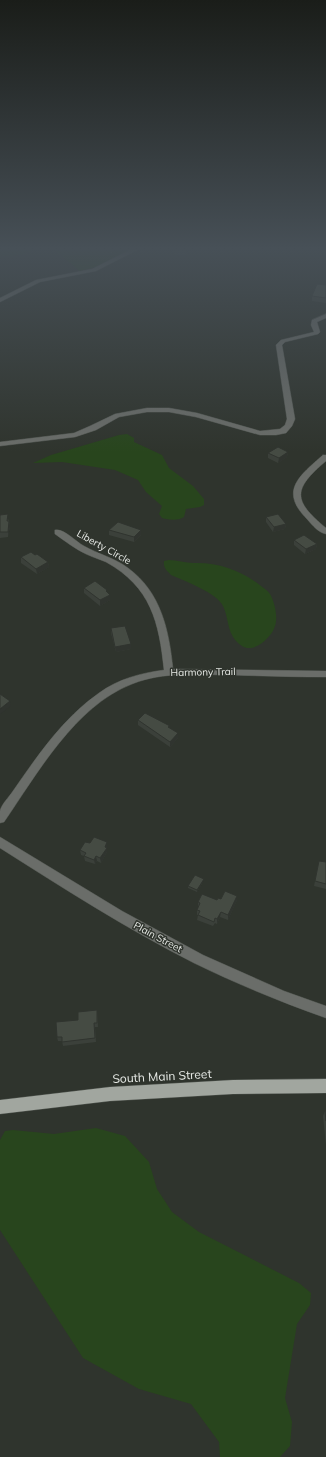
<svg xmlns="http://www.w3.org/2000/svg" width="326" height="1457" viewBox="0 0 326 1457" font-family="Mulish,sans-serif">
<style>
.green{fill:#28451d}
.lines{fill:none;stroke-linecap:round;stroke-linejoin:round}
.minor-casing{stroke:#4c514b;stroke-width:1}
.major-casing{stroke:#4c514b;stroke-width:1}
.path{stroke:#7e827d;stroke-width:1.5;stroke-dasharray:0.5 2;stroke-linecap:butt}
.minor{fill:#6a6d69;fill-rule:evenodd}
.major{fill:#a1a69f;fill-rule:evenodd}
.wall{fill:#3b403a}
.shaded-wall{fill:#30342f}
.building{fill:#454b43;stroke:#30342f}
.labels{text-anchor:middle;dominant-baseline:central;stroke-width:3;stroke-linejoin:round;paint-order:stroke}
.street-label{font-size:10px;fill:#e7eae6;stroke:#2f342d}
.near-street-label{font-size:12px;fill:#e7eae6;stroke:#2f342d}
</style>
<rect width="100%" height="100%" fill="#2f342d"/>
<g class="green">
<path d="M 0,248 L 31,248 L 31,251 C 20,256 11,257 0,256 Z"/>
<path d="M 52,248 L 134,248 L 96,267 L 80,271 Z"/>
<path d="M 127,434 L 134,438 L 134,442 L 162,455 L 169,468 L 193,486 L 204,499 L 204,505 L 200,507 L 186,509 L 184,517 C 178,521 169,520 162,518 L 159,514 L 162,506 L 146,492 L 138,480 L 115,470 L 62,462 L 33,463 L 51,455 L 119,435 Z"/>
<path d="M 169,560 C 177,560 185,563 193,563 C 218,562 241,570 261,586 C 264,588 268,591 270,594 C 275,603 278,617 275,626 C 272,637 254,654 242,646 C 226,635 230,621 223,606 C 217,593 185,581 171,575 C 167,571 163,568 164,561 Z"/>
<path d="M 96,1128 L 125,1136 L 149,1162 L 157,1189 L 172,1212 L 199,1232 L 299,1283 L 311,1293 L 310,1305 L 297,1324 L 285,1398 L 292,1422 L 290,1446 L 280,1457 L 220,1457 L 219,1442 L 191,1404 L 139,1389 L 83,1358 L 0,1230 L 0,1140 L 5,1131 L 13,1130 L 54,1134 Z"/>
</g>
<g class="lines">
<g class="minor-casing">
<g id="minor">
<path d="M 134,248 L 141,248 L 96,271 L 40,282 L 0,302 L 0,298 L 36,280 L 92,269 Z"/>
<path d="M 326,314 L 326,318 L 317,322 L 320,332 L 318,334 L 285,342 L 282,345 L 295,419 L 292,426 L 286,433 L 276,435 L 260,435 L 196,417 L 169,412 L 147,412 L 119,417 L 96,430 L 75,437 L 0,446 L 0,442 L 74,433 L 90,426 L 115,414 L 147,408 L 169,408 L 197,413 L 260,431 L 280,429 L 285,425 L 287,419 L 276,345 L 281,340 L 314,332 L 311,325 L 312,320 Z"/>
<path d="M 323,455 L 326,455 L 326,461 C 293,489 292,500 326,528 L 326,534 C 319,533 312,525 307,519 C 279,491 299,476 323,455 Z"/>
<path d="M 55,530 C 64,528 76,542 84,546 C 98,554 115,558 128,568 C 161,592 169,630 173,669 L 326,671 L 326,677 C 295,677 263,676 232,675 C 199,675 164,671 132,684 C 75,706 37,774 4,822 L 0,823 C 0,820 0,815 0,811 C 1,805 9,797 13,791 C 38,755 63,718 99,693 C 118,679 141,673 164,670 C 159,622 151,587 106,562 C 99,559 92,557 86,554 C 75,549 65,541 55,534 Z"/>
<path d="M 0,837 L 122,911 L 203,955 L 284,991 L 326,1006 L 326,1018 C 281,1002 237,984 194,963 C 127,929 63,888 0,848 Z"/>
</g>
</g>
<g class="major-casing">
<path id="major" d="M 326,1079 L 326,1093 L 233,1094 L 110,1101 L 0,1114 L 0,1100 L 110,1087 L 233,1080 Z"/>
</g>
<path class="path" d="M 111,248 L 110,251 L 113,253"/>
<use href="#minor" class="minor"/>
<use href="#major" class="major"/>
</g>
<g class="wall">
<path d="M 173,248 L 185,248 L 186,255 L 175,255 Z"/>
<path d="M 326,285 L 326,303 L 312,301 L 312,296 Z"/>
<path d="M 288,452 L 287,457 L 278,463 L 268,458 L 268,453 Z"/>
<path d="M 0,515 L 9,520 L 10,526 L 8,537 L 0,538 Z"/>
<path d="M 266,517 L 286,524 L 285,529 L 273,532 L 266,522 Z"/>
<path d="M 109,530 L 141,535 L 134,542 L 109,535 Z"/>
<path d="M 294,540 L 317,544 L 316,549 L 305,554 L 294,545 Z"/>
<path d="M 21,557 L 48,562 L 49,567 L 37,574 L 21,563 Z"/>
<path d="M 84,588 L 107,590 L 107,592 L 110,600 L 100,606 L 84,593 Z"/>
<path d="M 111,628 L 131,649 L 116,652 L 111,633 Z"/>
<path d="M 138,720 L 170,728 L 178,738 L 170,747 L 138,725 Z"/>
<path d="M 107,842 L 107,852 L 101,863 L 97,861 L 95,864 L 85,861 L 84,856 L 81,855 L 80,850 L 90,843 Z"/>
<path d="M 319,861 L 326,862 L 326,889 L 314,886 Z"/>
<path d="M 203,882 L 197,892 L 188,888 L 188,886 Z"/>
<path d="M 221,899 L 237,900 L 228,920 L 220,917 L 217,924 L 215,923 L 213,926 L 197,920 L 198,915 L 197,915 L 197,910 L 199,907 L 198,907 L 198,902 Z"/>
<path d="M 97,1010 L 98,1027 L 95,1027 L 96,1042 L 63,1046 L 62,1041 L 58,1041 L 57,1037 Z"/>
<path d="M 325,1111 L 326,1111 L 326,1145 L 323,1116 Z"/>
</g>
<g class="shaded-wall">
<path d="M 288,452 L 287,457 L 278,463 L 279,458 Z"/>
<path d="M 9,521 L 10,526 L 8,537 L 8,532 Z"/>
<path d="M 286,524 L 285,529 L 273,532 L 274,527 Z"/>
<path d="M 141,530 L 141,535 L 134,542 L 134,537 Z"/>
<path d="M 317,544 L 316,549 L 305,554 L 306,549 Z"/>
<path d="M 48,562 L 49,567 L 37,574 L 36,569 Z"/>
<path d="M 110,595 L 110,600 L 100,606 L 100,600 Z"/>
<path d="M 131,644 L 131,649 L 116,652 L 115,647 Z"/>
<path d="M 10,701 L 11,706 L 0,714 L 0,709 Z"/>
<path d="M 178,733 L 178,738 L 170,747 L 170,742 Z"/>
<path d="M 107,842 L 107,852 L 101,863 L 100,858 L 105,847 Z"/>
<path d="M 96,856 L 97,861 L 95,864 L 94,860 Z"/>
<path d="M 204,879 L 203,882 L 197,892 L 197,890 Z"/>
<path d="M 237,896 L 237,900 L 228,920 L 228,915 Z"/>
<path d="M 221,912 L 220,917 L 217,924 L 217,919 Z"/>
</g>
<g class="building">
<path d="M 174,248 L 185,248 L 186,251 L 175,251 Z"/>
<path d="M 317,284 L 326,285 L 326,298 L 312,296 Z"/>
<path d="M 278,447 L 288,452 L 279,458 L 268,453 Z"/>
<path d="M 8,514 L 7,521 L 9,521 L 8,532 L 0,532 L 0,515 Z"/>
<path d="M 278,514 L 286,524 L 274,527 L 266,517 Z"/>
<path d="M 118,522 L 141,530 L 134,537 L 109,530 Z"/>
<path d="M 304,535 L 317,544 L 306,549 L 294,540 Z"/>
<path d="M 31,552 L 35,555 L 37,554 L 48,562 L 36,569 L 21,557 Z"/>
<path d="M 95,581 L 107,590 L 106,591 L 110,595 L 100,600 L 84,588 Z"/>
<path d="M 125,626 L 131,644 L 115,647 L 111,628 Z"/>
<path d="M 0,694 L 10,701 L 0,709 Z"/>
<path d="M 145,713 L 170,726 L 168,727 L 178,733 L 170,742 L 138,720 Z"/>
<path d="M 94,837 L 107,842 L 105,847 L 107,848 L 100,858 L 96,856 L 94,860 L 84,856 L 86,853 L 80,850 L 85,842 L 90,843 Z"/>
<path d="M 319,861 L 326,862 L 326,884 L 315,881 Z"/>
<path d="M 195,875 L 204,879 L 197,890 L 188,886 Z"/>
<path d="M 225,891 L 237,896 L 228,915 L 221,912 L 217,919 L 215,918 L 214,922 L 198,915 L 200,911 L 197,910 L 200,903 L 198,902 L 202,894 L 217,900 L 218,898 L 221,899 Z"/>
<path d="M 97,1010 L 97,1023 L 94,1023 L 95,1038 L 62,1042 L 62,1037 L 57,1037 L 56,1022 L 78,1020 L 78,1012 Z"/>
<path d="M 325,1111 L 326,1111 L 326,1121 Z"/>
</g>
<linearGradient id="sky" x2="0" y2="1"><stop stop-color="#1a1d19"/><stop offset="0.55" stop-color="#475057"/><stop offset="1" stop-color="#475057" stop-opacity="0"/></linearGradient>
<rect width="326" height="452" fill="url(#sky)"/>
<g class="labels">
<g class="street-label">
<text transform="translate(104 547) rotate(29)">Liberty Circle</text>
<text transform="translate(203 672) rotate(-1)">Harmony Trail</text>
<text transform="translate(158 937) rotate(28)">Plain Street</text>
</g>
<g class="near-street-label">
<text transform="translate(162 1076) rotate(-3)">South Main Street</text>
</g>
</g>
</svg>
